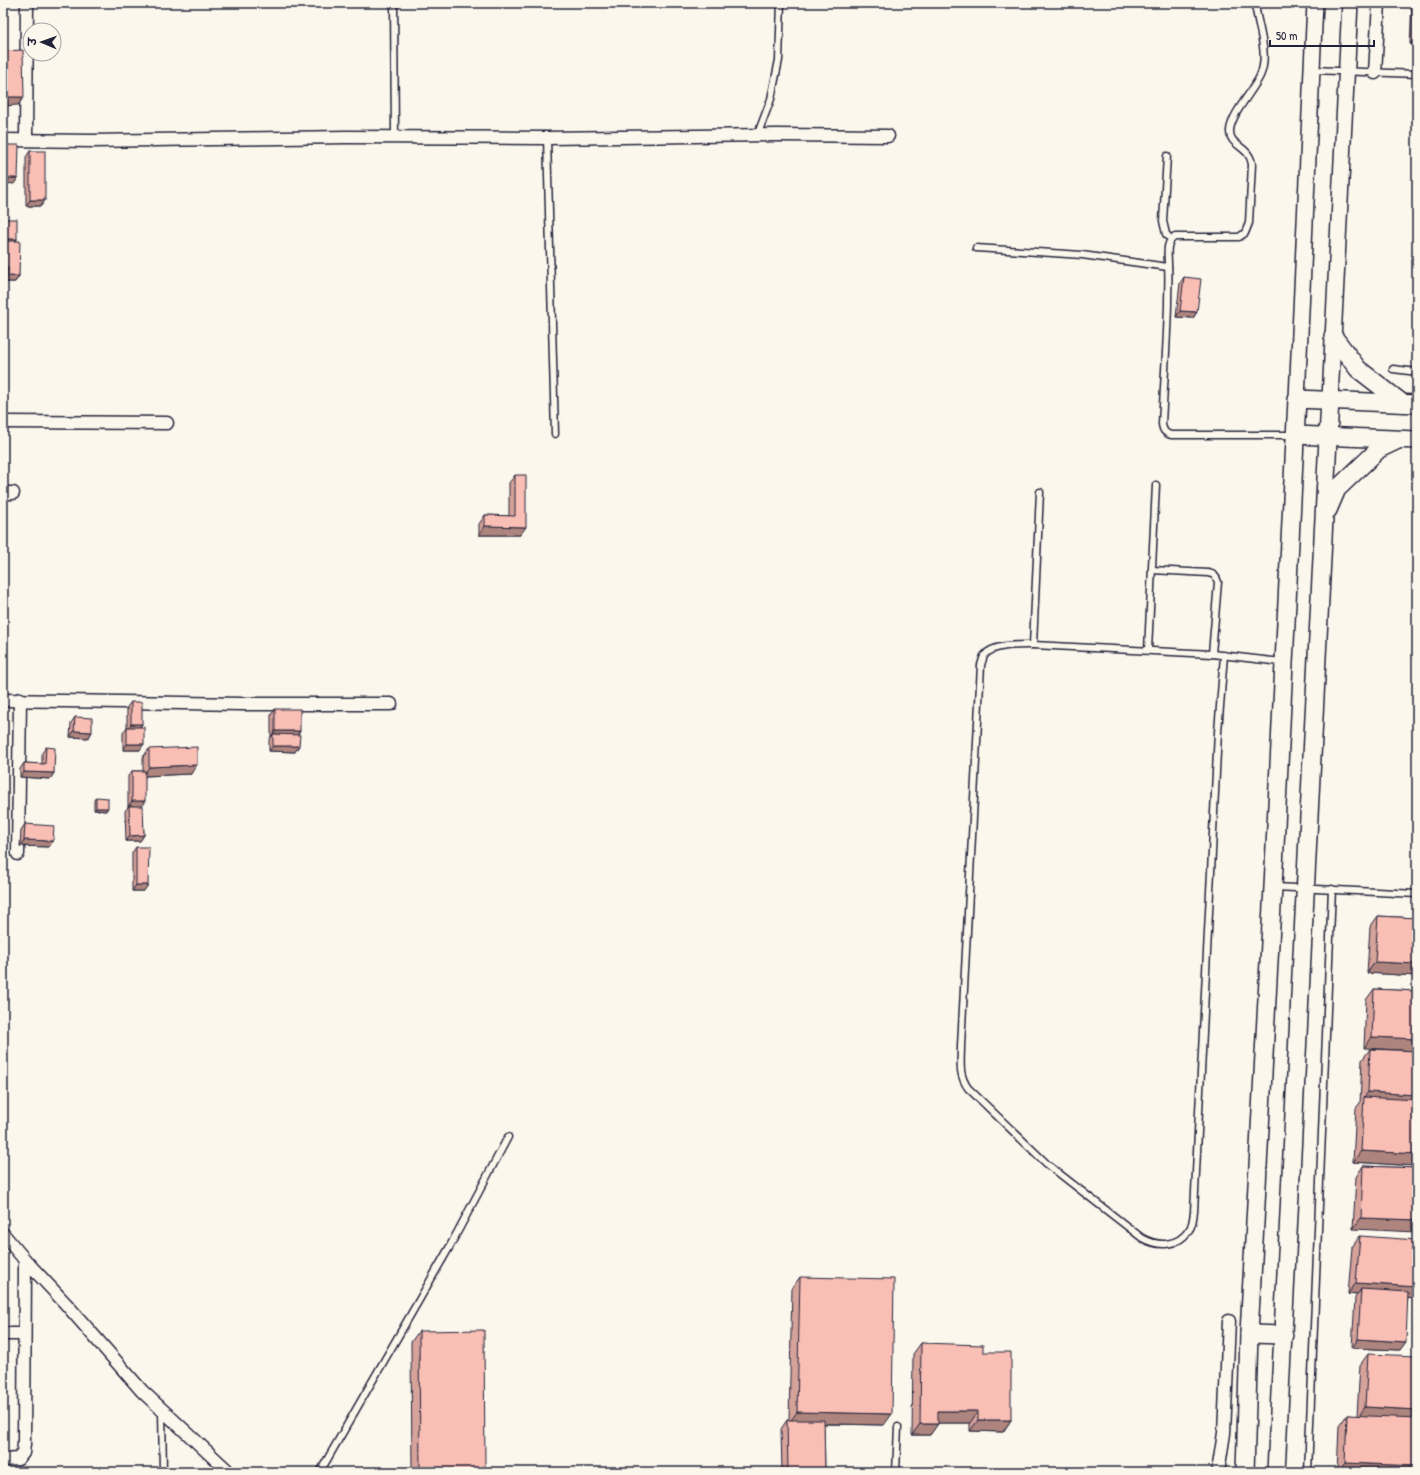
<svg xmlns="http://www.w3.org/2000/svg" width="1420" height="1475" viewBox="0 0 1420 1475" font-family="'Patrick Hand','Playpen Sans Deva',sans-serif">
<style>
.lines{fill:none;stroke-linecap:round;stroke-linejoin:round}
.service-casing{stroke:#22223b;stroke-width:9}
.minor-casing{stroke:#22223b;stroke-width:15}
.tertiary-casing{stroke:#22223b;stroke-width:18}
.secondary-casing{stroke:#22223b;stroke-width:20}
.service{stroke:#fbf7ec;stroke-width:6}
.minor{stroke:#fbf7ec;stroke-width:12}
.tertiary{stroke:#fbf7ec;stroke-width:15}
.secondary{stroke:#fbf7ec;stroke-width:17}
.wall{fill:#d6a39b;stroke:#22223b}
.shaded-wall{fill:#ae857e;stroke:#22223b}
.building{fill:#f9beb4;stroke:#22223b}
</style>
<rect width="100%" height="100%" fill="#fbf7ec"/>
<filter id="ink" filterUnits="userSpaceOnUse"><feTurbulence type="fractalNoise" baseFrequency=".025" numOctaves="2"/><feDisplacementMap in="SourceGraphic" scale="8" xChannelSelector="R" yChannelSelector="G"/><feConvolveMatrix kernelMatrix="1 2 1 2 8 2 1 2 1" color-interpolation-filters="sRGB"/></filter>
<g filter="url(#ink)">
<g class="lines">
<g class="service-casing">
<g id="service">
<path d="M 394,3 L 395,137"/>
<path d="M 1255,3 C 1257,25 1270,54 1260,76 C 1253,91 1232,113 1230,130 C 1229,147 1249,145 1252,164 L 1249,223 L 1245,233 L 1239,237 L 1175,237 C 1165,242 1168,254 1168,264 C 1169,277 1168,291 1168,304 C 1167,344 1164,384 1162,424 C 1163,431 1165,433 1171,435 L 1294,435"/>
<path d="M 1312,70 L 1417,74"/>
<path d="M 757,136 L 771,99 L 779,60 L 781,3"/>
<path d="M 547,138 L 555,434"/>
<path d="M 1167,156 L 1163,221 L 1166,234 L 1171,239"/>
<path d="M 976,248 L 1082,255 L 1168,267"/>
<path d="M 1393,369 L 1417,372"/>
<path d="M 1152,570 L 1208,573 C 1214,574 1216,576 1218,582 L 1212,654"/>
<path d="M 1033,645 L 1040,492"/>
<path d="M 1148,650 L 1156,485"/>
<path d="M 1224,655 L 1218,732 L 1194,1212 C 1193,1218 1193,1225 1189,1230 C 1178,1247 1158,1247 1142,1238 L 1047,1164 L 968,1088 C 958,1074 961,1062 961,1046 L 981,665 C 982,662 983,658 984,656 C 992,644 1020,645 1033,645 L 1212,654 L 1282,662"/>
<path d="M 1275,887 L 1417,894"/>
<path d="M 162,1410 L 163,1472"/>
<path d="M 320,1472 L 449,1248 L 508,1137"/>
<path d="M 896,1472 L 898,1427"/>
<path d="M 1308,1472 L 1332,889"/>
</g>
</g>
<g class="minor-casing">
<g id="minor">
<path d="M 1375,73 L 1379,3"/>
<path d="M 26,139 L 27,3"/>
<path d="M 3,140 L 93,141 L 346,137 L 547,138 L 777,135 L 888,136"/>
<path d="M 3,422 L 167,423"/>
<path d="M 3,493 L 13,493"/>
<path d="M 3,700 L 241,704 L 391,704"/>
<path d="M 18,854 L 20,699"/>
<path d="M 3,1234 L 25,1260 L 66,1304 L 142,1391 L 229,1472"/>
<path d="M 3,1334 L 24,1334"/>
<path d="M 3,1460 L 18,1459 L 23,1453 L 24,1444 L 25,1260"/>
<path d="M 1218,1472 L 1224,1433 L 1229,1321"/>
</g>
</g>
<g class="tertiary-casing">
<g id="tertiary">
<path d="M 1297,399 L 1315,3"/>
<path d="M 1330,399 L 1350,3"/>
</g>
</g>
<g class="secondary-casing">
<g id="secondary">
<path d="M 1333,336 L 1358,369 L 1402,403"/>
<path d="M 1295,435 L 1417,440"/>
<path d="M 1328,510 L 1337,489 L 1379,449 L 1398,440"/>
<path d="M 1249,1334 L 1284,1335"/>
<path d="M 1245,1472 L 1249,1334 L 1273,887 L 1297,399 L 1417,404"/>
<path d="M 1276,1472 L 1330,399"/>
</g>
</g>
<use href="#service" class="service"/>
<use href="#minor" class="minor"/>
<use href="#tertiary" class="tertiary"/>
<use href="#secondary" class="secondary"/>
</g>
<g class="wall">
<path d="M 1412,3 L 1417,3 L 1417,44 L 1410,44 Z"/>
<path d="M 30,151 L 45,200 L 41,206 L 26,206 L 26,157 Z"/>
<path d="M 3,219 L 17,239 L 16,241 L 19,276 L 15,282 L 4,282 L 4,273 L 3,273 Z"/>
<path d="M 1184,277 L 1197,312 L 1193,318 L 1176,317 L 1180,283 Z"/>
<path d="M 515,475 L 520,535 L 479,535 L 479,524 L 485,515 L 509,516 L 509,483 Z"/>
<path d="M 131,702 L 142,724 L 140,727 L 140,750 L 123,750 L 123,733 L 127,727 L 127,707 Z"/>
<path d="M 275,709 L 300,731 L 298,735 L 295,752 L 269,751 L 269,740 L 271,737 L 271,715 Z"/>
<path d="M 75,717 L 92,732 L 88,738 L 70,737 L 71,723 Z"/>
<path d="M 46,747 L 54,773 L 50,779 L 20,777 L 20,769 L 24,763 L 42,764 L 42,753 Z"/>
<path d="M 149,749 L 191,774 L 145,776 L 142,806 L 144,835 L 140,841 L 126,841 L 125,811 L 128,807 L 128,776 L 132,771 L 143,771 L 143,757 Z"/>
<path d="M 96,797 L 106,811 L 94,810 L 94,800 Z"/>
<path d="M 25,824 L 49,847 L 20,846 L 21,830 Z"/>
<path d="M 136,847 L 144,891 L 132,891 L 132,853 Z"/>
<path d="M 1378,916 L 1417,918 L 1417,976 L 1367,973 L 1370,927 Z"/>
<path d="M 1374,989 L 1417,991 L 1364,1048 L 1366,1000 Z"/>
<path d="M 1370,1049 L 1417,1166 L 1353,1162 L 1356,1108 L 1360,1103 L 1362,1060 Z"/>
<path d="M 1363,1166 L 1417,1168 L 1353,1229 L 1356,1177 Z"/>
<path d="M 1360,1236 L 1408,1298 L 1400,1350 L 1352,1348 L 1355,1298 L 1357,1295 L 1348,1294 L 1352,1247 Z"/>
<path d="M 800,1277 L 884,1425 L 824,1424 L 825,1472 L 782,1472 L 781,1429 L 787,1420 L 789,1420 L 792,1288 Z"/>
<path d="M 419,1331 L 485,1472 L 412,1472 L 411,1342 Z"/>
<path d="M 921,1343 L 983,1352 L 1011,1420 L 1003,1432 L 970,1431 L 970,1423 L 938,1423 L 930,1435 L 912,1435 L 913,1354 Z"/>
<path d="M 1368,1354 L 1417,1472 L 1337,1472 L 1339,1426 L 1347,1415 L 1357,1416 L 1360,1365 Z"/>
</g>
<g class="shaded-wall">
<path d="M 1417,34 L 1417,44 L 1410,44 Z"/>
<path d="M 3,97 L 24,97 L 18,105 L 3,106 Z"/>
<path d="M 3,178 L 18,178 L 14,184 L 3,183 Z"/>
<path d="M 30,200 L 45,200 L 41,206 L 26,206 Z"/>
<path d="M 3,239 L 17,239 L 13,244 L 3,244 Z"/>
<path d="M 3,248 L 6,248 L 3,252 Z"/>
<path d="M 6,268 L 8,268 L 4,273 L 3,273 L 3,272 Z"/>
<path d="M 8,276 L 19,276 L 15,282 L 4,282 Z"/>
<path d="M 1180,311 L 1197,312 L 1193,318 L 1176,317 Z"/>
<path d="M 485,526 L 526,527 L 520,535 L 479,535 Z"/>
<path d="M 131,724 L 142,724 L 138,729 L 127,729 Z"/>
<path d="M 74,731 L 92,732 L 88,738 L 70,737 Z"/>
<path d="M 275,731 L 300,731 L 296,737 L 273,734 L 271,737 Z"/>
<path d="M 127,744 L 144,744 L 140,750 L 123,750 Z"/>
<path d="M 273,746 L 299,746 L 295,752 L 269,751 Z"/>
<path d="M 197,765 L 191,774 L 143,776 L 149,767 Z"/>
<path d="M 24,772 L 54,773 L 50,779 L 20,777 Z"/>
<path d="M 132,801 L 145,801 L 141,807 L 129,806 L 128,807 Z"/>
<path d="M 96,808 L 108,808 L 106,811 L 94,810 Z"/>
<path d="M 144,835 L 140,841 L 126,841 L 130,836 Z"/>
<path d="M 24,840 L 53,841 L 49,847 L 20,846 Z"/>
<path d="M 136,885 L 148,885 L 144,891 L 132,891 Z"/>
<path d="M 1375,962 L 1417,964 L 1417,976 L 1367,973 Z"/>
<path d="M 1372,1037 L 1417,1039 L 1417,1051 L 1364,1048 Z"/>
<path d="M 1368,1092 L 1417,1095 L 1417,1107 L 1364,1097 Z"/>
<path d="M 1361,1151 L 1417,1154 L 1417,1166 L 1353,1162 Z"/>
<path d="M 1361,1218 L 1417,1220 L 1417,1232 L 1353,1229 Z"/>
<path d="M 1356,1283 L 1417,1287 L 1417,1299 L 1361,1295 L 1361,1289 L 1357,1295 L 1348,1294 Z"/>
<path d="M 1358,1339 L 1406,1342 L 1400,1350 L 1352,1348 Z"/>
<path d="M 1365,1407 L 1417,1410 L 1417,1422 L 1357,1419 Z"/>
<path d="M 938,1411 L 978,1411 L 970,1423 L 930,1423 Z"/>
<path d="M 797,1412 L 892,1414 L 884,1425 L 789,1423 Z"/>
<path d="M 978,1420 L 1011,1420 L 1003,1432 L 970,1431 Z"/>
<path d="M 920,1424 L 938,1424 L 930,1435 L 912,1435 Z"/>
<path d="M 1345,1463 L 1417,1466 L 1417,1472 L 1338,1472 Z"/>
</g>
<g class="building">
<path d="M 23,50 L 24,97 L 3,97 L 3,51 Z"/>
<path d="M 3,145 L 19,145 L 18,178 L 3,178 Z"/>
<rect x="30" y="151" width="15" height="49"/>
<rect x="3" y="219" width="14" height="20"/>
<path d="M 3,241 L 20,241 L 19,276 L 8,276 L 8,268 L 6,268 L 6,248 L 3,248 Z"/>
<path d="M 1184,277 L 1201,279 L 1197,312 L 1180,311 Z"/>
<path d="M 515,475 L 526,475 L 526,527 L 485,526 L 485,515 L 515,516 Z"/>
<rect x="131" y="702" width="11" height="22"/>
<rect x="275" y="709" width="25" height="22"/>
<path d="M 75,717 L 92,718 L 92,732 L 74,731 Z"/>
<rect x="127" y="727" width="17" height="17"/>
<path d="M 273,734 L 300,735 L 299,746 L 273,746 Z"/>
<path d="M 46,747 L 55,748 L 54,773 L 24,772 L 24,763 L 45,764 Z"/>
<path d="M 197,747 L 197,765 L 149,767 L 149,749 Z"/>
<rect x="132" y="771" width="13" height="30"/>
<path d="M 96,797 L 108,798 L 108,808 L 96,808 Z"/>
<path d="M 129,806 L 143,806 L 144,835 L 130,836 Z"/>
<path d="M 25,824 L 54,826 L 53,841 L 24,840 Z"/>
<path d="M 136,847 L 149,847 L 148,885 L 136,885 Z"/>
<path d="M 1378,916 L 1417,918 L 1417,964 L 1375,962 Z"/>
<path d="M 1374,989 L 1417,991 L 1417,1039 L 1372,1037 Z"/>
<path d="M 1370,1049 L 1417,1051 L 1417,1095 L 1368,1092 Z"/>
<path d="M 1364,1097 L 1417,1100 L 1417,1154 L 1361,1151 Z"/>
<path d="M 1363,1166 L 1417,1168 L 1417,1220 L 1361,1218 Z"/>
<path d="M 1360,1236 L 1417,1240 L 1417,1287 L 1356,1283 Z"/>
<path d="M 800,1277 L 894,1279 L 892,1414 L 797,1412 Z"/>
<path d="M 1361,1289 L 1408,1292 L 1406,1342 L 1358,1339 Z"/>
<path d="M 484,1330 L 485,1472 L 420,1472 L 419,1331 Z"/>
<path d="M 921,1343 L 983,1345 L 983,1352 L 1011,1352 L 1011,1420 L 978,1420 L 978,1411 L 938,1411 L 938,1424 L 920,1424 Z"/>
<path d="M 1368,1354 L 1417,1356 L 1417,1410 L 1365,1407 Z"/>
<path d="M 1347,1415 L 1417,1418 L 1417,1466 L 1345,1463 Z"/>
<path d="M 787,1420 L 824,1420 L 825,1472 L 788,1472 Z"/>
</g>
</g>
<rect width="1420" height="1475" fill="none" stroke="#fbf7ec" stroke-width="16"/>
<rect x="8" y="8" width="1404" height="1459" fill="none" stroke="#22223b" stroke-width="1.5" filter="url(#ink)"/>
<g transform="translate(42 42) rotate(272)"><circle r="19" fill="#fbf7ec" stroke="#a4a2a5"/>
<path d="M0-3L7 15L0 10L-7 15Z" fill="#22223b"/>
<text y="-6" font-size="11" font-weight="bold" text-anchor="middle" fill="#22223b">उ</text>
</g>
<path d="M1270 40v6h104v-6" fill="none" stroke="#22223b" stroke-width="2"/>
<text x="1276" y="40" font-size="12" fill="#22223b" stroke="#fbf7ec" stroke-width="3" paint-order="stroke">50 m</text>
</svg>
